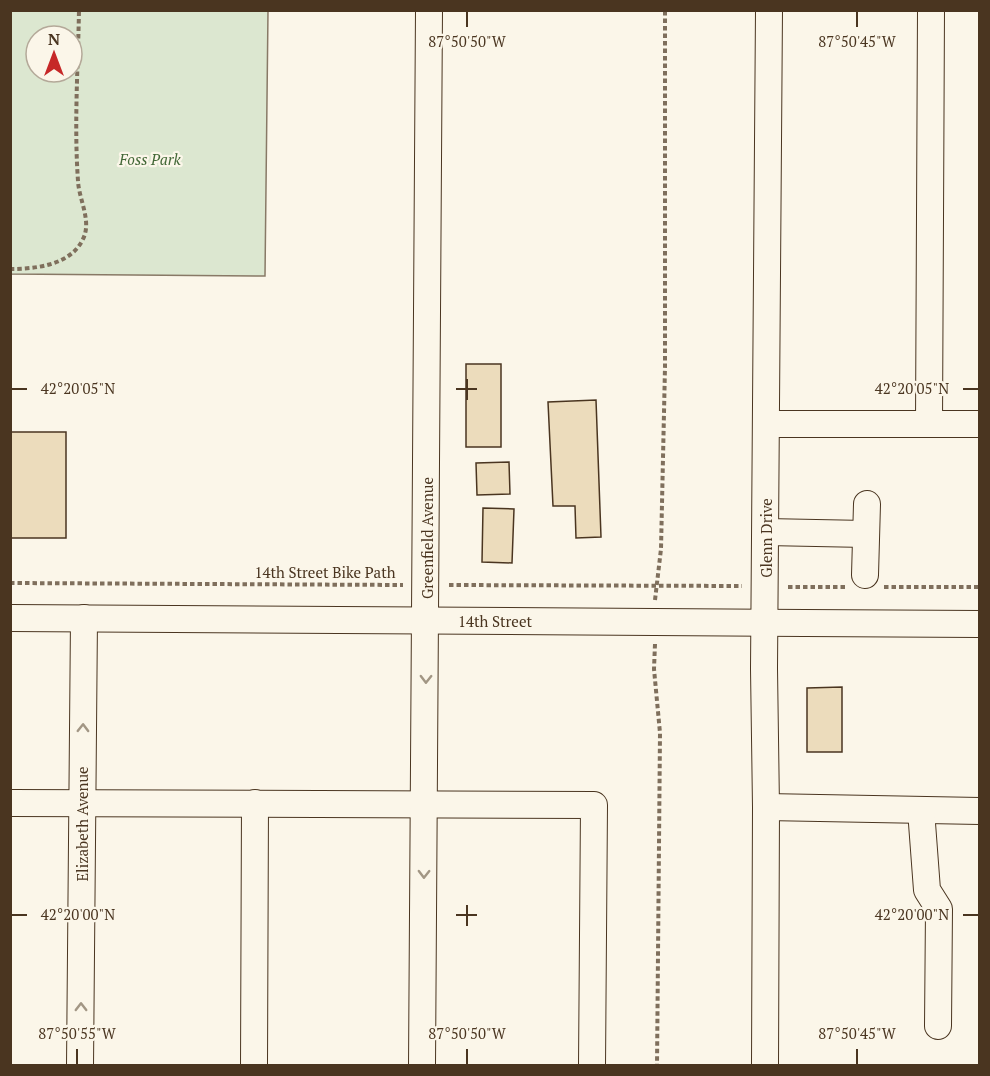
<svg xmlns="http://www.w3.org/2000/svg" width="990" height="1076" viewBox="0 0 990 1076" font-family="'PT Serif',serif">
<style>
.green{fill:#dce7d0;stroke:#887966;stroke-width:1.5;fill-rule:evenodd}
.building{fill:#ecdcbc;stroke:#4a3520;stroke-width:1.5}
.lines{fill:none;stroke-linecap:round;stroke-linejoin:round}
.minor-casing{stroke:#4a3520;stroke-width:28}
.path{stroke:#7f6f5c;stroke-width:4;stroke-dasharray:4.5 3;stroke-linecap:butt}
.minor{stroke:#fbf6e9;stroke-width:26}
.oneway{stroke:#a29684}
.ticks{fill:none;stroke:#4a3520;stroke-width:2}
.labels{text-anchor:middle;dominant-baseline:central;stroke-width:4.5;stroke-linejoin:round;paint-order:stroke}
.park-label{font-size:15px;font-style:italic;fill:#436837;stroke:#fbf6e9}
.street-label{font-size:15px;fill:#4a3520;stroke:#fbf6e9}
.ticks-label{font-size:15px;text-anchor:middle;fill:#4a3520;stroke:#fbf6e9;stroke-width:4.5;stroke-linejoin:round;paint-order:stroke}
</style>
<rect width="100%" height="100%" fill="#fbf6e9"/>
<path class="green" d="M 11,10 L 268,11 L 265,276 L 11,274 ZM 36,36 L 72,36 L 72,72 L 36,72 Z"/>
<g class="building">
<rect x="466" y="364" width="35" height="83"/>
<path d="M 596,400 L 601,537 L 576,538 L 575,506 L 553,506 L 548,402 Z"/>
<rect x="10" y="432" width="56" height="106"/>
<path d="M 509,462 L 510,494 L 477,495 L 476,463 Z"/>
<path d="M 483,508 L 514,509 L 512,563 L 482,562 Z"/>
<path d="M 842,687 L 842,752 L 807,752 L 807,688 Z"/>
</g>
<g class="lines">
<g class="minor-casing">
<g id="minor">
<path d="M 766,424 L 980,424"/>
<path d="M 929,424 L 931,10"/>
<path d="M 766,532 L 866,534"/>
<path d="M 865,575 L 867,504"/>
<path d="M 10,618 L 980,624"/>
<path d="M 10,803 L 594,805 L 592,1066"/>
<path d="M 766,807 L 980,811"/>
<path d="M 921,810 L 927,890 L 939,909 L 938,1026"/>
<path d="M 80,1066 L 84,618"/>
<path d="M 254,1066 L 255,803"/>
<path d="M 422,1066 L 429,10"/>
<path d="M 765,1066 L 766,807 L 764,669 L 769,10"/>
</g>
</g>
<g class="path">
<path d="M 10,269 C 36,269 71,265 83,239 C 92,221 79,200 78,181 C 74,125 78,67 79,10"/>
<path d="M 10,583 L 403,585"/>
<path d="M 449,585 L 742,586"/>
<path d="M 788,587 L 847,587"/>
<path d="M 884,587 L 980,587"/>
<path d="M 655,600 L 661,549 L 665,367 L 665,10"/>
<path d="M 655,644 L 654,669 L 660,733 L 657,1066"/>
</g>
<use href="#minor" class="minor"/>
</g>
<defs><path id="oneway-chevron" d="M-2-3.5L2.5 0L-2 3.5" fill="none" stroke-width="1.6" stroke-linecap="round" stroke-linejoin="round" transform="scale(1.5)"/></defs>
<g class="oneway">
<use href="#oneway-chevron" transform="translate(426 679) rotate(91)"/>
<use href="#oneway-chevron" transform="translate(83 728) rotate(-89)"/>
<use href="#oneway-chevron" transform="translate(424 874) rotate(91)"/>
<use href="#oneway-chevron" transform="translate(81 1007) rotate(-90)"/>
</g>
<path class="ticks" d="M 467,12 L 467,27M 857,12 L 857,27M 467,379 L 467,400M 12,389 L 27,389M 456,389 L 477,389M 963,389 L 978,389M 467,905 L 467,926M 12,915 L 27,915M 456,915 L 477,915M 963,915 L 978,915M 77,1049 L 77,1064M 467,1049 L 467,1064M 857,1049 L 857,1064"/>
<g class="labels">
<g class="park-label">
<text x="150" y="159">Foss Park</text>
</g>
<g class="street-label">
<text transform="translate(427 538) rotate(-90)">Greenfield Avenue</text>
<text transform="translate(766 538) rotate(-90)">Glenn Drive</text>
<text x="325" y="572">14th Street Bike Path</text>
<text x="495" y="621">14th Street</text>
<text transform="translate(82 824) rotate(-90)">Elizabeth Avenue</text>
</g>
</g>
<g class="ticks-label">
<text x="467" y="47">87°50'50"W</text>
<text x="857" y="47">87°50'45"W</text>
<text x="78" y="394">42°20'05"N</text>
<text x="912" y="394">42°20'05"N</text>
<text x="78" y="920">42°20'00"N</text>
<text x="912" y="920">42°20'00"N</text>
<text x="77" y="1039">87°50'55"W</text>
<text x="467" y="1039">87°50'50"W</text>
<text x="857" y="1039">87°50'45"W</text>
</g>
<rect width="990" height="1076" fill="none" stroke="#4a3520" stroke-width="24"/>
<g transform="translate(54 54)"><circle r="28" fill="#fbf6e9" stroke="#b4a999" stroke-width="1.5"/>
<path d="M0-4.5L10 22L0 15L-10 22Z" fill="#c62828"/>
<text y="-9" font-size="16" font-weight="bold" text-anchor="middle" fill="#4a3520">N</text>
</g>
</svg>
